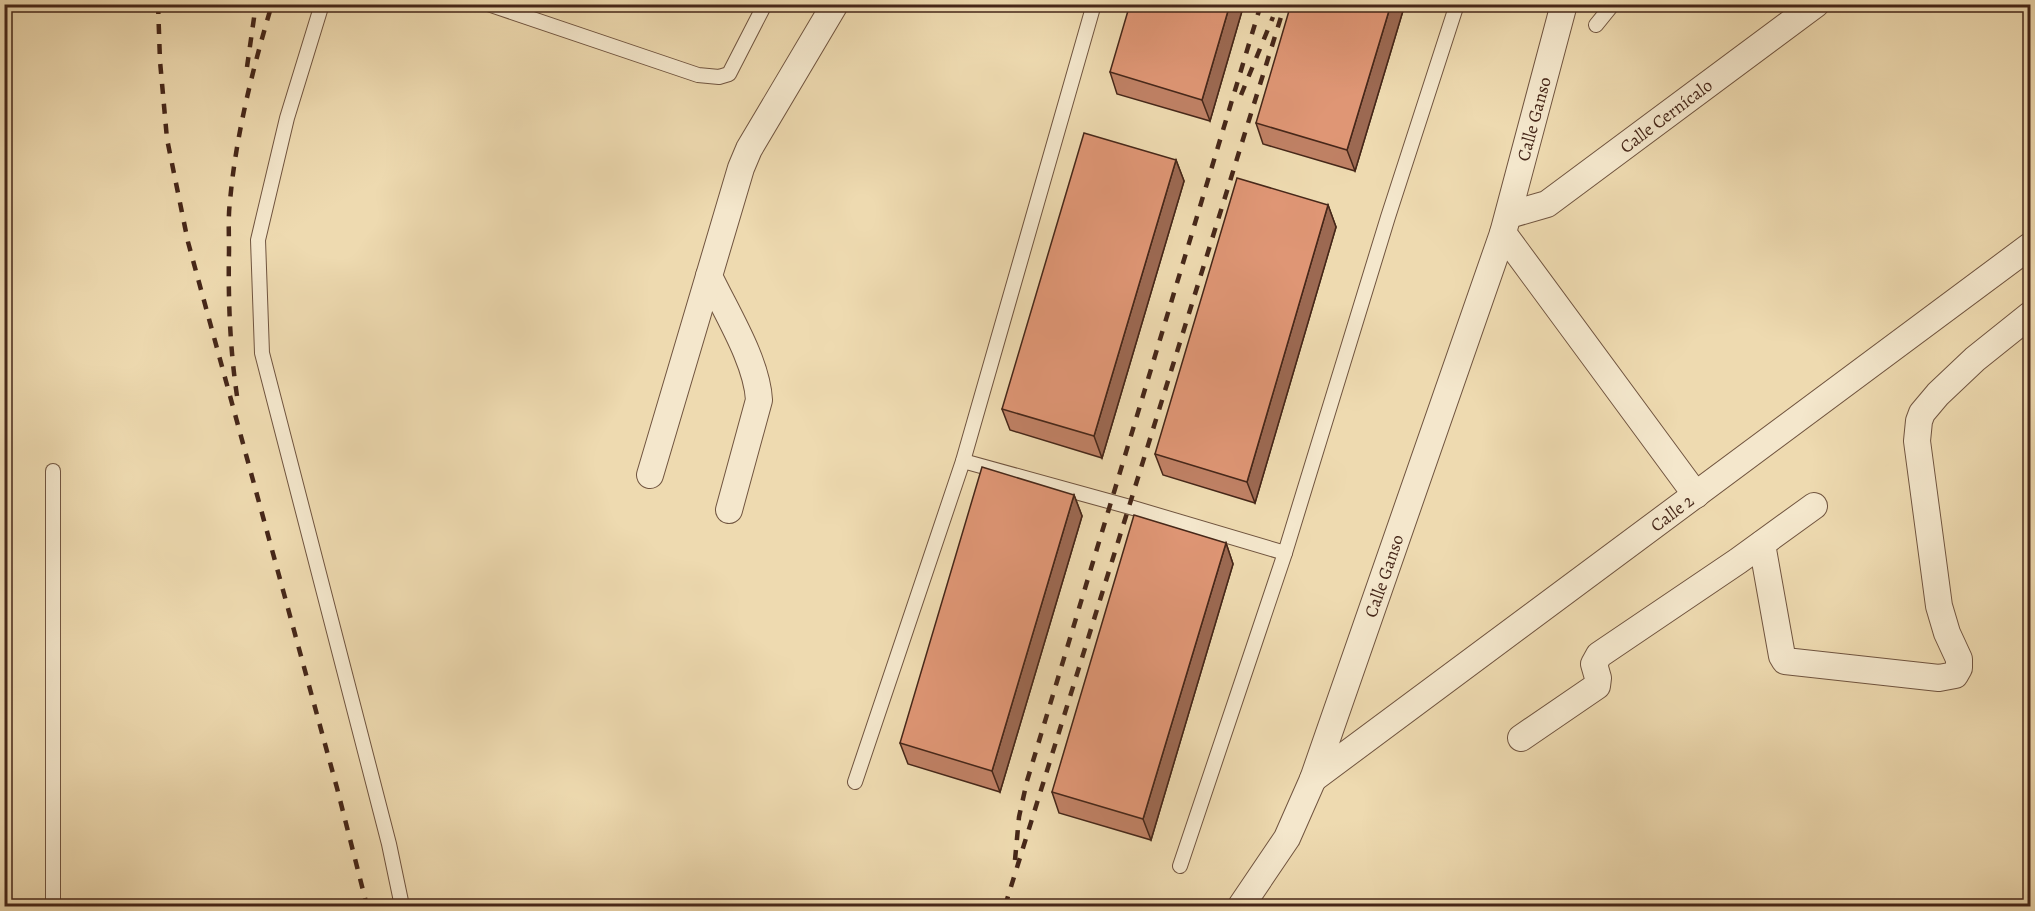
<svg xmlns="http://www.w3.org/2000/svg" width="2035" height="911" viewBox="0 0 2035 911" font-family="Alegreya,serif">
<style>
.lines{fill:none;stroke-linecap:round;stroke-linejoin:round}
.service-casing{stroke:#70543f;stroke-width:16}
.minor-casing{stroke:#70543f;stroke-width:28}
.service{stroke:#f4e7cc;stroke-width:14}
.minor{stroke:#f4e7cc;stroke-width:26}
.rail{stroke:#462719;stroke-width:4.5;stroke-dasharray:10 10;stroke-linecap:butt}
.wall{fill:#c08165;stroke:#462719;stroke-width:1.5}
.shaded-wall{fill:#9c6952;stroke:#462719;stroke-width:1.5}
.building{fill:#df9675;stroke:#462719;stroke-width:1.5}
.labels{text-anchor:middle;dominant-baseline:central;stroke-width:4.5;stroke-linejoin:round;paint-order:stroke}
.street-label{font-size:18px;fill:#462719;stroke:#f4e7cc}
</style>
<rect width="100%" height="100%" fill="#eedab0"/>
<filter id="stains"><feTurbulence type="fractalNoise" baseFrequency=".00333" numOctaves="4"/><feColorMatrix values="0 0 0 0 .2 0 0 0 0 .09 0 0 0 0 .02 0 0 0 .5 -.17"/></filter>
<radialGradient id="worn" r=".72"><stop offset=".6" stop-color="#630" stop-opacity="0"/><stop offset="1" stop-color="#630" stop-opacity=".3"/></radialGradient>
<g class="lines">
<g class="service-casing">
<g id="service">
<path d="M 322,4 L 287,118 L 258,240 L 262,353 L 389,844 L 402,906"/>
<path d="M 488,4 L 698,75 L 719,77 L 729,74 L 765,4"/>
<path d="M 1596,25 L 1613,4"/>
<path d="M 963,461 L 1130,507 L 1285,553"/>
<path d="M 53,471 L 53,906"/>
<path d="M 855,782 L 963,461 L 1094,4"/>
<path d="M 1180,866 L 1285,553 L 1388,217 L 1457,4"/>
</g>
</g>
<g class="minor-casing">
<g id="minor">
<path d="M 1509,215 L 1547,204 L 1816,4"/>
<path d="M 1503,233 L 1696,495"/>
<path d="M 709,276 C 726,312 757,361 759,400 L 729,510"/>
<path d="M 650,475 L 741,168 L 749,149 L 835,4"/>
<path d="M 1762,544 L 1782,656 L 1785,661 L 1939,678 L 1955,675 L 1959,668 L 1959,659 L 1947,633 L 1939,606 L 1917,441 L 1919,421 L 1922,413 L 1938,394 L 1975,359 L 2030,315"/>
<path d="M 1521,738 L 1597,686 L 1598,678 L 1594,664 L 1599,655 L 1738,561 L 1814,506"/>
<path d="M 1313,779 L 2030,246"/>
<path d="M 1241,906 L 1287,838 L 1313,779 L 1503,233 L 1564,4"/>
</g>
</g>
<use href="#service" class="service"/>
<use href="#minor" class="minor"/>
<g class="rail">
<path d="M 158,4 L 160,61 L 167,139 L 188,242 L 337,788 L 367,906"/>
<path d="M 247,67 L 256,4"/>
<path d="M 1241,95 L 1273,17"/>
<path d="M 237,396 C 230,349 228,299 229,251 C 229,234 228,217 230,201 C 236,134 253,68 272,4"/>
<path d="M 1015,860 L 1019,817 L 1027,781 L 1261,4"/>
<path d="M 1005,906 L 1285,4"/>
</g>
</g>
<g class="wall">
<path d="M 1244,4 L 1210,121 L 1117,94 L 1110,72 Z"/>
<path d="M 1405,4 L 1355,171 L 1263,144 L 1256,123 Z"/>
<path d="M 1176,160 L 1184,181 L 1102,458 L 1010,430 L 1002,409 Z"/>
<path d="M 1328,205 L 1336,227 L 1255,503 L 1163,475 L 1155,454 Z"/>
<path d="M 1074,495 L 1082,516 L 1000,792 L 908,764 L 900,743 Z"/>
<path d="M 1226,543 L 1233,564 L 1151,840 L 1059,813 L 1052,792 Z"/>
</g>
<g class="shaded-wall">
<path d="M 1230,4 L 1244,4 L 1210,121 L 1202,100 Z"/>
<path d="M 1391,4 L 1405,4 L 1355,171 L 1347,150 Z"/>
<path d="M 1176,160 L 1184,181 L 1102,458 L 1094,436 Z"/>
<path d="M 1328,205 L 1336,227 L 1255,503 L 1247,482 Z"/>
<path d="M 1074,495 L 1082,516 L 1000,792 L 992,771 Z"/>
<path d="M 1226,543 L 1233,564 L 1151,840 L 1143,819 Z"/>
</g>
<g class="building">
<path d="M 1130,4 L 1230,4 L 1202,100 L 1110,72 Z"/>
<path d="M 1291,4 L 1391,4 L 1347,150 L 1256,123 Z"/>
<path d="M 1084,133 L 1176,160 L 1094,436 L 1002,409 Z"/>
<path d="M 1237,178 L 1328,205 L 1247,482 L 1155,454 Z"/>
<path d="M 982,467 L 1074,495 L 992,771 L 900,743 Z"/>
<path d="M 1134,515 L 1226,543 L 1143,819 L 1052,792 Z"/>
</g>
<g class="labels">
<g class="street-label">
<text transform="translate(1666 116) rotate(-37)">Calle Cernícalo</text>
<text transform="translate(1534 119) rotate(-75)">Calle Ganso</text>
<text transform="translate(1672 513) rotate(-37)">Calle 2</text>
<text transform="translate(1384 576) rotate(-71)">Calle Ganso</text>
</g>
</g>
<rect width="2035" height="911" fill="none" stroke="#eedab0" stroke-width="24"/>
<rect x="6" y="6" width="2023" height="899" fill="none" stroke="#462719" stroke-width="3"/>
<rect x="12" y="12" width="2011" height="887" fill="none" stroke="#462719" stroke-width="1.5"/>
<rect width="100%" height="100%" filter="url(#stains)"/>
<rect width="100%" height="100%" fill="url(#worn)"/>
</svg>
